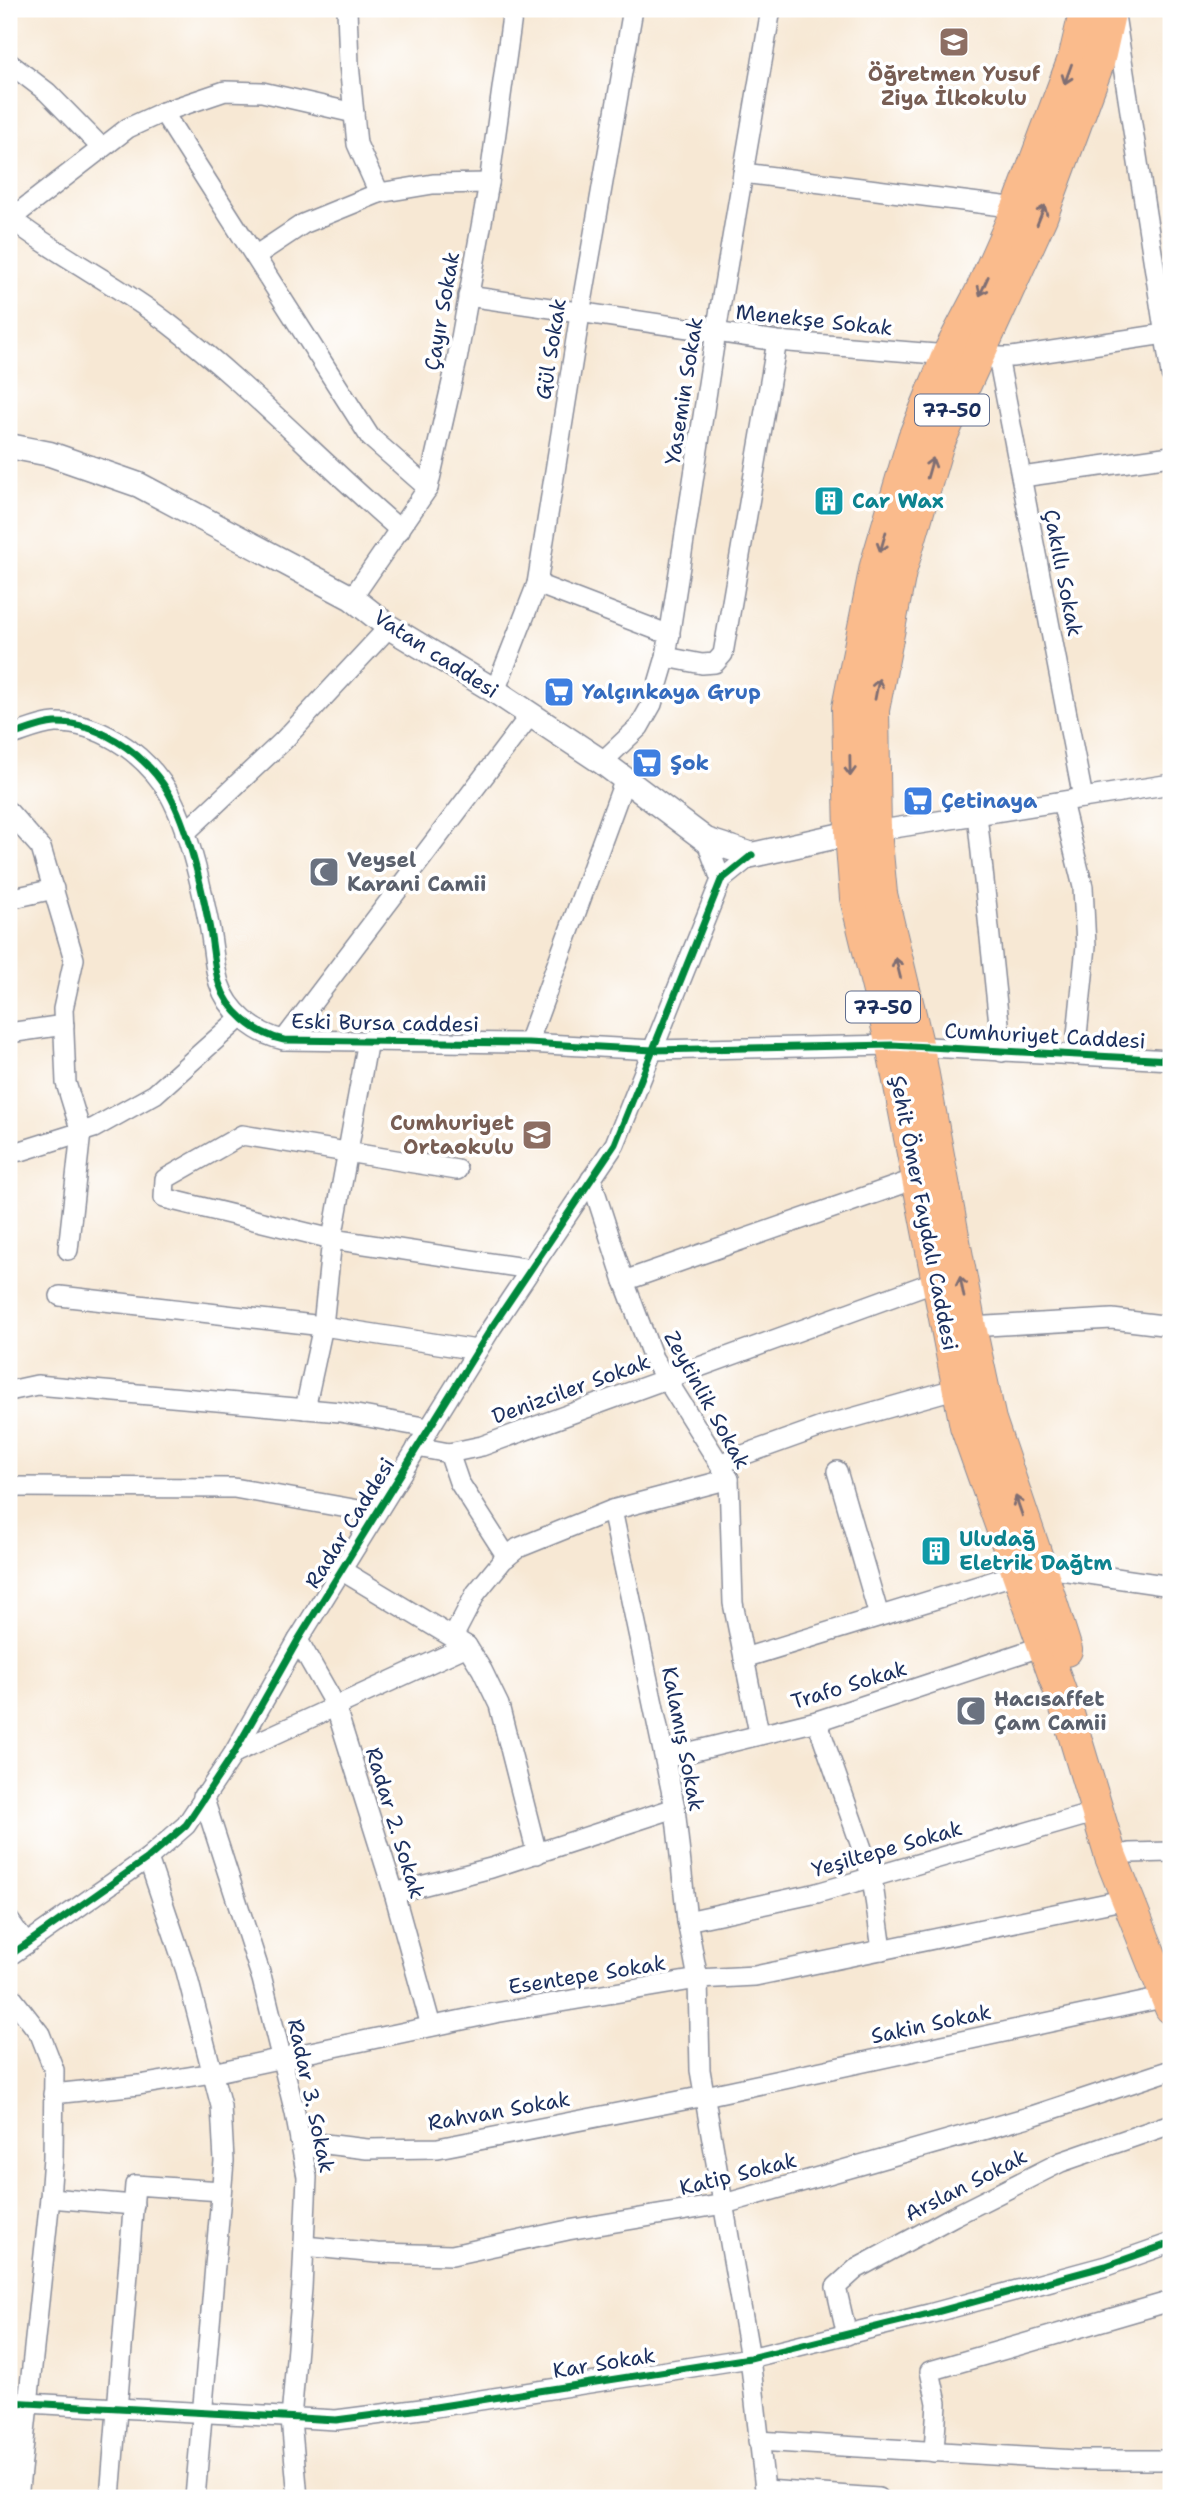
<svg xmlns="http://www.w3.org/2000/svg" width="1180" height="2507" viewBox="0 0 1180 2507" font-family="'Shantell Sans',sans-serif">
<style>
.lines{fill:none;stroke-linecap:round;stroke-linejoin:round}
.minor-casing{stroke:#898c99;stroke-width:22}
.tertiary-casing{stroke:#898c99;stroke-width:27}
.primary-casing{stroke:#898c99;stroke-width:34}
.minor{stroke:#fff;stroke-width:19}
.tertiary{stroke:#fff;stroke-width:24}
.primary{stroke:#fabb8c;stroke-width:32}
.cycleway-casing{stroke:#fff;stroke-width:11}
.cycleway{stroke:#00873e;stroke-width:7}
.oneway{stroke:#7f6e73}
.labels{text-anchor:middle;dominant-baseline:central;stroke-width:7;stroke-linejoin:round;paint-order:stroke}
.shield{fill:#fff;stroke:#5f6d8e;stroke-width:2}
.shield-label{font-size:19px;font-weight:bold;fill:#1b2f5e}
.education-label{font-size:21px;font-weight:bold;fill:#785e54;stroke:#fff}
.street-label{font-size:21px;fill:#1b2f5e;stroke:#fff}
.culture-label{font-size:21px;font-weight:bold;fill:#0d838f;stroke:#fff;text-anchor:start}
.shop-label{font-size:21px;font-weight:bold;fill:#366cbe;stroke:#fff;text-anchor:start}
.worship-label{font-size:21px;font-weight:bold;fill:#5b616d;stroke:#fff;text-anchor:start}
</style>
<rect width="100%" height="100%" fill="#fff"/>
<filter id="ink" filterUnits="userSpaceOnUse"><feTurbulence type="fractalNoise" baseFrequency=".0143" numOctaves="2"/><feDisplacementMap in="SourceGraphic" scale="14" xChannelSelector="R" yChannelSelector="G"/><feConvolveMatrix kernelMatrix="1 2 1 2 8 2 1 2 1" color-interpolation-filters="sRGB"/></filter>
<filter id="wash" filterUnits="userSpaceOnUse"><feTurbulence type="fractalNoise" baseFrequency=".00686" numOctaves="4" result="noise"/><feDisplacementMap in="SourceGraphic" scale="28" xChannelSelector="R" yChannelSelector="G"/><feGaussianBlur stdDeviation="1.57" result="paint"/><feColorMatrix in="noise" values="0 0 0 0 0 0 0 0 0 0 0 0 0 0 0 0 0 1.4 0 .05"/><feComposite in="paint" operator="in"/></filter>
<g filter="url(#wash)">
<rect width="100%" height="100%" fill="#f7e8d4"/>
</g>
<g filter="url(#ink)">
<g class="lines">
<g class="minor-casing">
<g id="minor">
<path d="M 347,9 L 349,64 L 357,144 L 379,193"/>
<path d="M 1115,15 L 1171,374"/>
<path d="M 9,63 L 47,92 L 101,147"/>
<path d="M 163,112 L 370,437 L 428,488"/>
<path d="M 743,173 L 1018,208"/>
<path d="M 9,217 C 59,257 118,284 169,324 C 251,387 322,463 400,530"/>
<path d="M 9,220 L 128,128 L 163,112 L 225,91 L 262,92 L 354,113"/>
<path d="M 255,256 L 303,224 L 379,193 L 433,184 L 489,183"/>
<path d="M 468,296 L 777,341 L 948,355"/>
<path d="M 986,357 L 1012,357 L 1171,333"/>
<path d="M 998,357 L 1083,798"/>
<path d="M 1022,477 L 1171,456"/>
<path d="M 537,584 L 670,635"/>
<path d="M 352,598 L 428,488 L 457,360 L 489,183 L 513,9"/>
<path d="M 666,657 L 702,664 L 715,663 L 723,654 L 777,341"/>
<path d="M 495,691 L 537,584 L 580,314 L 633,9"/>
<path d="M 9,736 C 23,732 40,724 55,723 C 97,722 139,750 163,784 C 186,817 200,880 208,920 C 213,940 213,963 219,983 C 228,1011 255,1034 284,1040 L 528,1043 L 653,1050 L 892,1045 L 1171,1060"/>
<path d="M 602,762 L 639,727 L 652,704 L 666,657 L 716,332 L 771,9"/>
<path d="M 1062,802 L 1083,887 L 1086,946 L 1075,1055"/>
<path d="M 9,812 L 41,848 L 74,959 L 63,1009 L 66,1083 L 81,1132 L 68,1250"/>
<path d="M 977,814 L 1002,1052"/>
<path d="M 875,831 L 1171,784"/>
<path d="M 185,833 L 283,741 L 389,627"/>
<path d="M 706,840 L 721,880"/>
<path d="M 9,899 L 54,889"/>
<path d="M 9,1033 L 64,1025"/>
<path d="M 284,1040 L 531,714"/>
<path d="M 528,1043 L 625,779"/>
<path d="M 9,1152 L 21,1151 L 94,1128 L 155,1094 L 240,1018"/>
<path d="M 457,1170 L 242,1135 L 165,1179 L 164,1198 L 332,1239 L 531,1269"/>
<path d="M 591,1179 L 624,1281 L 653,1358 L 729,1479 L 733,1603 L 759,1733"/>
<path d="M 624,1281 L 916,1179"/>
<path d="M 60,1296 L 323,1326 L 477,1350"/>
<path d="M 970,1327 L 1112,1319 L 1171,1326"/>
<path d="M 9,1391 L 37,1385 L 340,1412 L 429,1428"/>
<path d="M 305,1409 L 323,1326 L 332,1239 L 368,1040"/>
<path d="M 417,1447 L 449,1453 L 482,1446 L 936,1281"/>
<path d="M 449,1453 L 459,1482 L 507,1557"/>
<path d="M 721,1463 L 824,1426 L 958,1388"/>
<path d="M 837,1471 L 879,1616"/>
<path d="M 9,1487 L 234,1488 L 376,1513"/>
<path d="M 612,1510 L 675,1808 L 687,1921 L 698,1979 L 700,2070 L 750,2358 L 766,2498"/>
<path d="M 341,1570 L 467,1646 L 482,1670 L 499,1705 L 537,1854"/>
<path d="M 453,1637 L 476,1593 L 503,1560 L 518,1548 L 612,1510 L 729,1479"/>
<path d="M 298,1640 L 335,1705 L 394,1893 L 431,2026"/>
<path d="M 744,1658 L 1040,1567 L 1171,1586"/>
<path d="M 817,1721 L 872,1877 L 882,1950"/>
<path d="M 234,1753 L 467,1646"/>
<path d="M 666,1758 L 817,1721 L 1043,1646"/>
<path d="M 203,1796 L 262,1979 L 295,2113 L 307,2177 L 302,2288 L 291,2419 L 298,2498"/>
<path d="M 1129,1853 L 1171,1852"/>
<path d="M 148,1858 L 186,1971 L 221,2106 L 224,2161 L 195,2498"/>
<path d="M 394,1893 L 491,1868 L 675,1808"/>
<path d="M 9,1920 L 26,1944"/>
<path d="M 687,1921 L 817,1893 L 1097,1812"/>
<path d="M 9,1956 L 148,1858 L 186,1825 L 234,1753 L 298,1640 L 492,1327 L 615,1144 L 721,880 L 752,855"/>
<path d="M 9,1994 L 40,2034 L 54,2070 L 53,2157 L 50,2198 L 18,2498"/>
<path d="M 53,2094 L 139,2085 L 212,2073 L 495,2013 L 698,1979 L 755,1976 L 1127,1899"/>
<path d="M 300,2141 L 367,2149 L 438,2148 L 705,2096 L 1167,1997"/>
<path d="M 50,2198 L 134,2205"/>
<path d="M 304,2246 L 377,2253 L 452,2255 L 568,2230 L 724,2204 L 1032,2116 L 1171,2070"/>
<path d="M 847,2335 L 836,2287 L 856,2269 L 954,2216 L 1061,2162 L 1171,2124"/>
<path d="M 9,2402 L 336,2420 L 429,2408 L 750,2358 L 929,2314 L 1106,2266 L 1171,2243"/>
<path d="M 758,2441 L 1076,2460 L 1171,2460"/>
<path d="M 934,2452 L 937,2403 L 930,2371 L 1171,2301"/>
<path d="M 766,2490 L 878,2498"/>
<path d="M 110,2498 L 135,2185 L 221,2191"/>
</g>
</g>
<g class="tertiary-casing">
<path id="tertiary" d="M 9,446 L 50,454 L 139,485 L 352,598 L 389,627 L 495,691 L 602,762 L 706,840 L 752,855 L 851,833"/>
</g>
<g class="primary-casing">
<g id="primary">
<path d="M 1086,9 L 1075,56 L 1018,208 L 980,294 L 948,355 L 914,438 L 876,566 L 848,708 L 851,833 L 856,898 L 892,1045 L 966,1426 L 1068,1714 L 1111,1857 L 1171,2008"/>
<path d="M 1066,1650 L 1040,1567 L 990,1420 L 970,1327 L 918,1048 L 881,894 L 875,831 L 873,710 L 900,572 L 937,446 L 1041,217 L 1098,63 L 1110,9"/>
</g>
</g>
<use href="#minor" class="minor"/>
<use href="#tertiary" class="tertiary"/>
<use href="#primary" class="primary"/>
<g class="cycleway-casing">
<g id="cycleway">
<path d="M 9,736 C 23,732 40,724 55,723 C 97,722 139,750 163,784 C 186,817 200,880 208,920 C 213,940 213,963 219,983 C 228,1011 255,1034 284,1040 L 528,1043 L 653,1050 L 892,1045 L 1171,1060"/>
<path d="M 9,1956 L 148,1858 L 186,1825 L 234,1753 L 298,1640 L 492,1327 L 615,1144 L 721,880 L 752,855"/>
<path d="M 9,2402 L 336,2420 L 429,2408 L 750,2358 L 929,2314 L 1106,2266 L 1171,2243"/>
</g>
</g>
<use href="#cycleway" class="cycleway"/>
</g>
<defs><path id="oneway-shaft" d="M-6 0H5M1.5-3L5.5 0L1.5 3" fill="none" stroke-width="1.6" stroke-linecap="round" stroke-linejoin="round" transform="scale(1.75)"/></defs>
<g class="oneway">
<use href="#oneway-shaft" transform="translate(1068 74) rotate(110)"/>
<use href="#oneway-shaft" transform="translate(1041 215) rotate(-68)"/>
<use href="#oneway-shaft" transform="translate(984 286) rotate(114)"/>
<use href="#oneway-shaft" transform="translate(930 468) rotate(-74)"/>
<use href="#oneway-shaft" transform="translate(883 542) rotate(106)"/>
<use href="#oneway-shaft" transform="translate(877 689) rotate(-79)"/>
<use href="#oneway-shaft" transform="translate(850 766) rotate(89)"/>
<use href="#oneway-shaft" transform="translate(898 968) rotate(-104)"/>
<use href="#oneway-shaft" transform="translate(962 1287) rotate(-101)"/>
<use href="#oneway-shaft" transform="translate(1019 1506) rotate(-109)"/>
</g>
</g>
<defs>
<g id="school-square" transform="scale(1.575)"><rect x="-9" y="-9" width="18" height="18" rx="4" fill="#8d6e63" stroke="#fff"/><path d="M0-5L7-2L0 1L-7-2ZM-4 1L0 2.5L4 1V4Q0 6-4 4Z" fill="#fff"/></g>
<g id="building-square" transform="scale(1.575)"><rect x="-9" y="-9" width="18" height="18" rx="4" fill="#0f9aa8" stroke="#fff"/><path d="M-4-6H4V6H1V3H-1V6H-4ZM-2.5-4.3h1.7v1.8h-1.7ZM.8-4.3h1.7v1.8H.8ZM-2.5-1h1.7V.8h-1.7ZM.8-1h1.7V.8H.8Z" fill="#fff"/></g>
<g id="supermarket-square" transform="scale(1.575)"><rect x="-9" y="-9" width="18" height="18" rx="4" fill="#3f7fe0" stroke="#fff"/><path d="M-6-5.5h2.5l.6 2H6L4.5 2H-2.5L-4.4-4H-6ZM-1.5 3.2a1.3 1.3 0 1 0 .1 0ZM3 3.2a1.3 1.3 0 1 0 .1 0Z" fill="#fff"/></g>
<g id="mosque-square" transform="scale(1.575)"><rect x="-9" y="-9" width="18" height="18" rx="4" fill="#6b7280" stroke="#fff"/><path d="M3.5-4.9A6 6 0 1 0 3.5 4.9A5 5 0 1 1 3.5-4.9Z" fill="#fff"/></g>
</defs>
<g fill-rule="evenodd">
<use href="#school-square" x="954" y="42"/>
<use href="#building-square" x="829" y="501"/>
<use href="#supermarket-square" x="559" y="692"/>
<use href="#supermarket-square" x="647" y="763"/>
<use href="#supermarket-square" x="918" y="801"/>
<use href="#mosque-square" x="324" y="872"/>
<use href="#school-square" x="537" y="1135"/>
<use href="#building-square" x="936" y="1551"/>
<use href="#mosque-square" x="971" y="1711"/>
</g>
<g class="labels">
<g class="shield">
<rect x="915" y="394.5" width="74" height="31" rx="5"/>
<rect x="846" y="991.5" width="74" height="31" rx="5"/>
</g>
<g class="shield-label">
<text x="952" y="410">77-50</text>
<text x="883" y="1007">77-50</text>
</g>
<g class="education-label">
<text x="954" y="74">Öğretmen Yusuf<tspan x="954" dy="24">Ziya İlkokulu</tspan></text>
<text x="514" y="1123" text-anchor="end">Cumhuriyet<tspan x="514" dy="24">Ortaokulu</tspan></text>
</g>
<g class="street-label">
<text transform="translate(442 311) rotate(-80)">Çayır Sokak</text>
<text transform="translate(814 320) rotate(6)">Menekşe Sokak</text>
<text transform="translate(551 349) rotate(-81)">Gül Sokak</text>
<text transform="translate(684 391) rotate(-81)">Yasemin Sokak</text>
<text transform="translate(1063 573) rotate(79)">Çakıllı Sokak</text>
<text transform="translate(436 654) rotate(33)">Vatan caddesi</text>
<text transform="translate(385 1023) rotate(1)">Eski Bursa caddesi</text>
<text transform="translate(1045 1036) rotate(3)">Cumhuriyet Caddesi</text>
<text transform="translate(924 1213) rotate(79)">Şehit Ömer Faydalı Caddesi</text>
<text transform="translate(571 1389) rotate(-20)">Denizciler Sokak</text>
<text transform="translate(707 1400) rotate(61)">Zeytinlik Sokak</text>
<text transform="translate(350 1523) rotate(-58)">Radar Caddesi</text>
<text transform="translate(849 1685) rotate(-17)">Trafo Sokak</text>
<text transform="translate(683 1739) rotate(79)">Kalamış Sokak</text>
<text transform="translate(395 1823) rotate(73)">Radar 2. Sokak</text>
<text transform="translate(887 1849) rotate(-16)">Yeşiltepe Sokak</text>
<text transform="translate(587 1975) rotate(-9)">Esentepe Sokak</text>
<text transform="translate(931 2024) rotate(-12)">Sakin Sokak</text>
<text transform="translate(311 2096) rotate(78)">Radar 3. Sokak</text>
<text transform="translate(499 2111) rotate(-10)">Rahvan Sokak</text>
<text transform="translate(738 2174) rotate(-14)">Katip Sokak</text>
<text transform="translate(966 2185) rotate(-27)">Arslan Sokak</text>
<text transform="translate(604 2363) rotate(-9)">Kar Sokak</text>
</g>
<g class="culture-label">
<text x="852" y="501">Car Wax</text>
<text x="959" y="1539">Uludağ<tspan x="959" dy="24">Eletrik Dağtm</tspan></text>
</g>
<g class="shop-label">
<text x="582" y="692">Yalçınkaya Grup</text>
<text x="670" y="763">Şok</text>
<text x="941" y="801">Çetinaya</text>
</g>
<g class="worship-label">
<text x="347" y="860">Veysel<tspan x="347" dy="24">Karani Camii</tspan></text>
<text x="994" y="1699">Hacısaffet<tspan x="994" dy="24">Çam Camii</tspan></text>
</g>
</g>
<rect width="1180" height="2507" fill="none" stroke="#fff" stroke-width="35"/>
</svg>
